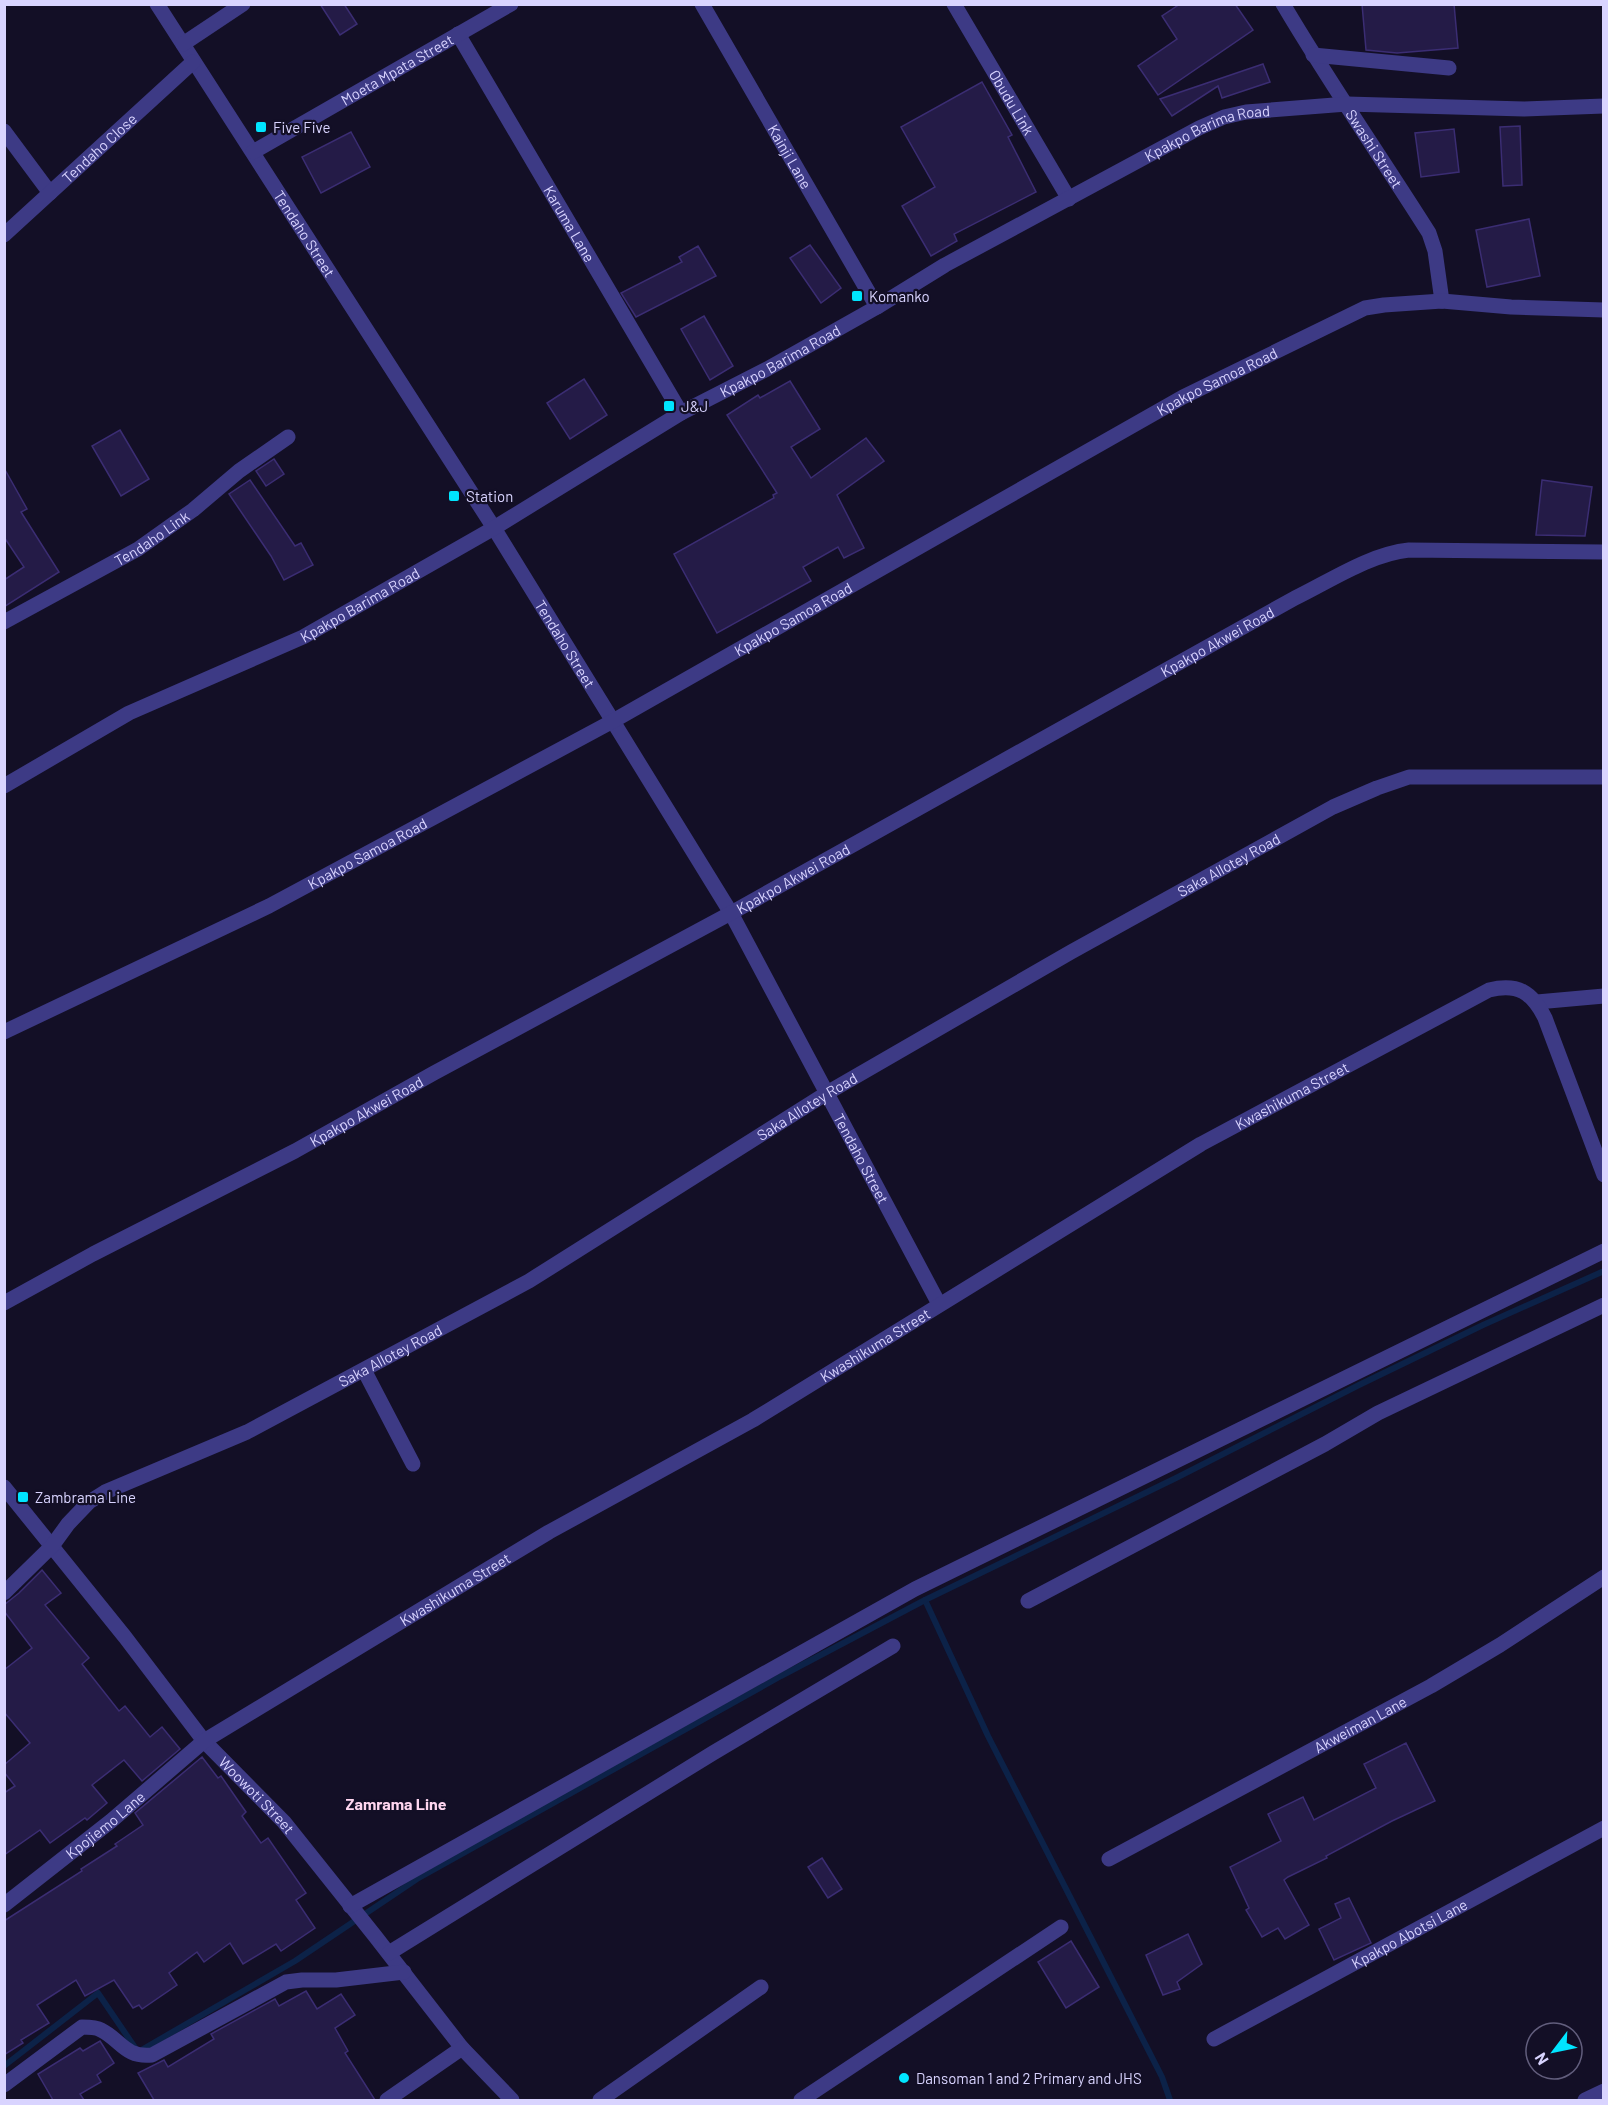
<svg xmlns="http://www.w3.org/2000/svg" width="1608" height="2105" viewBox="0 0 1608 2105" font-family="Barlow,sans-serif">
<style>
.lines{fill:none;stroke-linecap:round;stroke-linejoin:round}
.stream{stroke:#0c2248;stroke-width:6}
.building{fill:#241b47;stroke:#3b2d73;stroke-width:1.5}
.minor{stroke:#3d3a85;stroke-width:15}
.poi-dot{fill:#00e5ff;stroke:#130f26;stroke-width:2}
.labels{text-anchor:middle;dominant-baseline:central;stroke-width:4.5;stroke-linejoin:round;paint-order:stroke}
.street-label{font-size:15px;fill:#d9d4ff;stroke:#130f26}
.poi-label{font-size:15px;fill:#d9d4ff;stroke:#130f26;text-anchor:start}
.neighbourhood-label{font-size:16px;font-weight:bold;fill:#ffd6f0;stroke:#130f26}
</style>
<rect width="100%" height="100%" fill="#130f26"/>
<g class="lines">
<g class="stream">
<path d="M 925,1600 L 988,1736 L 1162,2077 L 1170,2100"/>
<path d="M 4,2066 L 98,1993 L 138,2052 L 295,1961 L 417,1879 L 781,1676 L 925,1600 L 1176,1478 L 1359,1385 L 1483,1325 L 1604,1271"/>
</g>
</g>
<g class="building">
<path d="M 320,4 L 344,4 L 357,24 L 340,35 Z"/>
<path d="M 1180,4 L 1235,4 L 1253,30 L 1158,95 L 1138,66 L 1177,39 L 1162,16 Z"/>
<path d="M 1362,4 L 1454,4 L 1458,48 L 1397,53 L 1366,50 Z"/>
<path d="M 1263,64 L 1270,82 L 1222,98 L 1218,86 L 1172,116 L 1160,99 Z"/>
<path d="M 982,82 L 1012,135 L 1008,137 L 1036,192 L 954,234 L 957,241 L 931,256 L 902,206 L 935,187 L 901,127 Z"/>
<path d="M 1520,126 L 1522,185 L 1503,186 L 1500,127 Z"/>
<path d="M 1454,129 L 1459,172 L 1421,177 L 1415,133 Z"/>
<path d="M 351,132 L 370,167 L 321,193 L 302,157 Z"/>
<path d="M 1529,219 L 1540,276 L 1487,287 L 1476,230 Z"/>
<path d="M 810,245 L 841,288 L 821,303 L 790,258 Z"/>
<path d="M 698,246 L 716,276 L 636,317 L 621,293 L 682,262 L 679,257 Z"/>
<path d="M 704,316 L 733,366 L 710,380 L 681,329 Z"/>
<path d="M 584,379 L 607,415 L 570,439 L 547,403 Z"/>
<path d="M 790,381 L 820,429 L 791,447 L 811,478 L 866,438 L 884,461 L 837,495 L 864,548 L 844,558 L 838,547 L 803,567 L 811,581 L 717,633 L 674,554 L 774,498 L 773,495 L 777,493 L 727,415 L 758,395 L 760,398 Z"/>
<path d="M 120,430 L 149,479 L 121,496 L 92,446 Z"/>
<path d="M 274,459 L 284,474 L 266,486 L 256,471 Z"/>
<path d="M 4,468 L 27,509 L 21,512 L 59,572 L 4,607 L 4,580 L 24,567 L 4,537 Z"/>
<path d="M 250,480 L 295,546 L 301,543 L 313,565 L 284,580 L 271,556 L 229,494 Z"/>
<path d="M 1542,480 L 1592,487 L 1585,536 L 1536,535 Z"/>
<path d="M 42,1570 L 61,1593 L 45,1605 L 89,1658 L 82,1664 L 119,1711 L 125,1706 L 150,1737 L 162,1727 L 180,1749 L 142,1781 L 124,1760 L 92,1785 L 107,1803 L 87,1820 L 85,1818 L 50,1843 L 40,1830 L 4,1855 L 4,1793 L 15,1786 L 4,1772 L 4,1765 L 30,1743 L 4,1712 L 4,1670 L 32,1648 L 4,1611 L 4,1605 L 19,1593 Z"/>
<path d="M 1406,1743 L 1435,1801 L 1392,1821 L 1326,1856 L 1327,1858 L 1288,1877 L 1284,1880 L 1309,1925 L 1285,1939 L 1278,1928 L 1262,1937 L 1246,1910 L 1249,1908 L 1230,1867 L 1281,1841 L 1268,1814 L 1303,1797 L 1314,1820 L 1376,1788 L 1364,1764 Z"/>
<path d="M 202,1757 L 218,1778 L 221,1776 L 239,1802 L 246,1812 L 242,1816 L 261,1843 L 268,1838 L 306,1893 L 296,1900 L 315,1928 L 281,1951 L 276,1944 L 243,1964 L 230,1943 L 204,1962 L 197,1952 L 169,1973 L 177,1985 L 142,2009 L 139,2005 L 133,2008 L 114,1980 L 85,1996 L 76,1980 L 37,2005 L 49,2023 L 21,2040 L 23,2043 L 4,2055 L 4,1921 L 82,1871 L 81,1869 L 117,1846 L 115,1844 L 143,1825 L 135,1813 Z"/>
<path d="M 822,1858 L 842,1889 L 828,1898 L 808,1867 Z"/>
<path d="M 1349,1898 L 1371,1943 L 1334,1960 L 1319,1929 L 1341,1918 L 1335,1904 Z"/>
<path d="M 1188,1934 L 1202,1964 L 1177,1982 L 1180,1989 L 1163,1995 L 1146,1955 Z"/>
<path d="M 1071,1941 L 1099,1987 L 1066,2008 L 1038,1962 Z"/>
<path d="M 306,1991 L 317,2009 L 341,1994 L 355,2015 L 335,2028 L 348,2051 L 345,2053 L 375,2100 L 154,2100 L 138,2073 L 164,2060 L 168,2067 L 214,2039 L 211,2034 L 275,1999 L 279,2006 Z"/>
<path d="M 100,2041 L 114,2063 L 97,2075 L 101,2082 L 80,2094 L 84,2100 L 53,2100 L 38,2074 L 80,2048 L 83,2051 Z"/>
</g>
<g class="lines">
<g class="minor">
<path id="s1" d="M 157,4 L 494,528 L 731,913 L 939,1304"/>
<path id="s2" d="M 702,4 L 877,307"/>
<path id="s3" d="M 954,4 L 1069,199"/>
<path id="s4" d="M 1283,4 C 1329,82 1381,157 1429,233 L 1435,251 L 1442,301"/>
<path id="s5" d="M 458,34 L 681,413"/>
<path d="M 183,44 L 243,4"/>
<path d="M 1313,55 L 1449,68"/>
<path d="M 4,131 L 50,193"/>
<path id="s6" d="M 253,152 L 511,4"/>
<path id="s7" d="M 4,235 L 193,62"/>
<path id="s8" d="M 4,622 L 138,549 L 193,510 L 239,471 L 288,437"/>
<path id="s9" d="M 4,786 L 129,713 L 303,637 L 494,528 L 681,413 L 767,369 L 877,307 L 945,265 L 1199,128 L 1224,117 L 1246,112 L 1347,104 L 1524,109 L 1604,106"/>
<path d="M 1537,1002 L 1604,996"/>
<path id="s10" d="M 4,1032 L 269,906 L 613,721 L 1183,397 L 1365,308 L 1384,305 L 1442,301 L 1511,307 L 1604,310"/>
<path id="s11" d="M 4,1303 L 93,1254 L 295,1151 L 434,1073 L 731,913 L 1295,598 C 1330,581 1370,554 1409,550 L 1604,552"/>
<path d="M 364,1370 L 413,1464"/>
<path id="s12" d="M 4,1487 L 125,1637 L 204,1741 L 284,1822 L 375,1936 L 462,2048 L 512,2100"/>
<path id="s13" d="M 4,1593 L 52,1546 L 68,1524 L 89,1502 L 105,1492 L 247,1432 L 529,1281 L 827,1093 L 1071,952 L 1333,807 L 1377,788 L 1409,777 L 1604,777"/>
<path d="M 1028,1601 L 1325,1444 L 1378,1413 L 1604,1305"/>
<path id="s14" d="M 1109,1859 L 1431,1686 L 1500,1645 L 1604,1577"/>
<path id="s15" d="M 4,1905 L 111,1821 L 204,1741 L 549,1532 L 753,1420 L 1201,1144 L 1489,990 C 1518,983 1532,992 1545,1018 L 1604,1175"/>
<path d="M 350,1906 L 915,1589 L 1604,1251"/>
<path d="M 389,1953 L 713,1753 L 893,1646"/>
<path id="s16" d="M 1214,2039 L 1604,1828"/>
<path d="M 4,2085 L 82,2027 C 88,2027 96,2027 101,2030 C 121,2040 125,2058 152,2055 L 286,1982 L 302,1980 L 336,1980 L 404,1972"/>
<path d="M 387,2100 L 462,2048"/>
<path d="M 600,2100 L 761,1987"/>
<path d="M 801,2100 L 1061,1927"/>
<path d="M 1585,2100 L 1604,2091"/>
</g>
</g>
<g class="poi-dot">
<rect x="255" y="121" width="12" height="12" rx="3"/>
<rect x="851" y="290" width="12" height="12" rx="3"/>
<rect x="663" y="400" width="12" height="12" rx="3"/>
<rect x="448" y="490" width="12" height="12" rx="3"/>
<rect x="17" y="1491" width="12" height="12" rx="3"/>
<circle cx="904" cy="2078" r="6"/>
</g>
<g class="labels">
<g class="street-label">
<text stroke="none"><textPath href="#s6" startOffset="166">Moeta Mpata Street</textPath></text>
<text stroke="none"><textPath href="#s3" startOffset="114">Obudu Link</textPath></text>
<text stroke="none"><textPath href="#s9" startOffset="1372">Kpakpo Barima Road</textPath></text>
<text stroke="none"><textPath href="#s7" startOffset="129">Tendaho Close</textPath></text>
<text stroke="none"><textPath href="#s4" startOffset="171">Swashi Street</textPath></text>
<text stroke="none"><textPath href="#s2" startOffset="176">Kainji Lane</textPath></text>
<text stroke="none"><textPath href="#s5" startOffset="220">Karuma Lane</textPath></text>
<text stroke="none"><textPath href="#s1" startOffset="273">Tendaho Street</textPath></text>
<text stroke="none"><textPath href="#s9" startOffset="886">Kpakpo Barima Road</textPath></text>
<text stroke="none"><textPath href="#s10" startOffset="1377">Kpakpo Samoa Road</textPath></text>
<text stroke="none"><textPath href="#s8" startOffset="170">Tendaho Link</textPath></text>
<text stroke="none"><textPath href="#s9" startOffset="400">Kpakpo Barima Road</textPath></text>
<text stroke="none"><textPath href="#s10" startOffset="891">Kpakpo Samoa Road</textPath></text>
<text stroke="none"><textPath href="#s11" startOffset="1382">Kpakpo Akwei Road</textPath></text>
<text stroke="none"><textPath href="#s1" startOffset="759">Tendaho Street</textPath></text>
<text stroke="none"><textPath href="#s10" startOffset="405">Kpakpo Samoa Road</textPath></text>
<text stroke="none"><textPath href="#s13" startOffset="1432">Saka Allotey Road</textPath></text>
<text stroke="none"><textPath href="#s11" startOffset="896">Kpakpo Akwei Road</textPath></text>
<text stroke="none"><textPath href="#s15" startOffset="1524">Kwashikuma Street</textPath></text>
<text stroke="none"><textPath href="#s13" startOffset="946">Saka Allotey Road</textPath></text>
<text stroke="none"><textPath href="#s11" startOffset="410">Kpakpo Akwei Road</textPath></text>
<text stroke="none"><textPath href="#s1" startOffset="1353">Tendaho Street</textPath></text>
<text stroke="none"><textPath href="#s15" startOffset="1038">Kwashikuma Street</textPath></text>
<text stroke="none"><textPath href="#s13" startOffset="460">Saka Allotey Road</textPath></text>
<text stroke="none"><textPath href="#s15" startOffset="552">Kwashikuma Street</textPath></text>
<text stroke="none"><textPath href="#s14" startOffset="285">Akweiman Lane</textPath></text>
<text stroke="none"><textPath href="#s12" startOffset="399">Woowoti Street</textPath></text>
<text stroke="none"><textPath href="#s15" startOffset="129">Kpojiemo Lane</textPath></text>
<text stroke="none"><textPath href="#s16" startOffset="222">Kpakpo Abotsi Lane</textPath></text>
</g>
<g class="poi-label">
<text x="273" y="127">Five Five</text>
<text x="869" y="296">Komanko</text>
<text x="681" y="406">J&amp;J</text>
<text x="466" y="496">Station</text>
<text x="35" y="1497">Zambrama Line</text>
<text x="916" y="2078">Dansoman 1 and 2 Primary and JHS</text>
</g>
<g class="neighbourhood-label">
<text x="396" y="1803">Zamrama Line</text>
</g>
</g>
<rect width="1608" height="2105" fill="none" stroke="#d9d4ff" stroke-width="12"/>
<g transform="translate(1554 2051) rotate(238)"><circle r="28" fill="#130f26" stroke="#625e7d" stroke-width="1.5"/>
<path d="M0-4.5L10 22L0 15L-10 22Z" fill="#00e5ff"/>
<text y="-9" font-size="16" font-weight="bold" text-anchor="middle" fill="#d9d4ff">N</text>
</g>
</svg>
